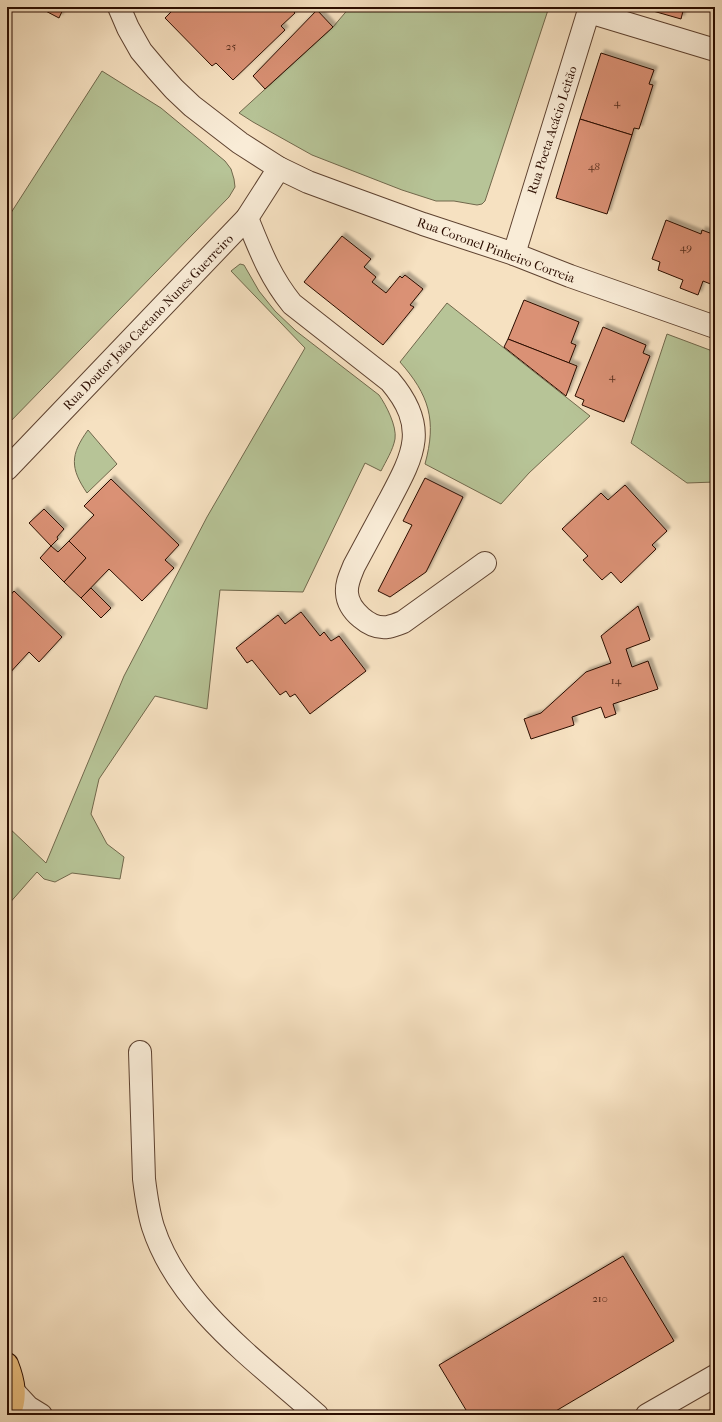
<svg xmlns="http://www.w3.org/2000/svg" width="722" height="1422" viewBox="0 0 722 1422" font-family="'IM FELL French Canon',serif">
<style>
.green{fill:#b7c497;stroke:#71684c}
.building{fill:#da9174;stroke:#2b0d00;filter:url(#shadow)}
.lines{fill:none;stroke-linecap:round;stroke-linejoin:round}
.minor-casing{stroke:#5e4230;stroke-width:24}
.major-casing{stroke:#2b0d00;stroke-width:24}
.minor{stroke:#f9ecd7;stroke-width:22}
.major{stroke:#ebc080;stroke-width:22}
.labels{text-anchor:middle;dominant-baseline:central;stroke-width:3;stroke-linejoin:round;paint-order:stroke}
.number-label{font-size:11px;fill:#572e1d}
.street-label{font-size:13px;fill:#2b0d00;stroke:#f9ecd7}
</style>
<defs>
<filter id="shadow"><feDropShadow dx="3.5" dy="-3.5" stdDeviation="1" flood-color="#0004"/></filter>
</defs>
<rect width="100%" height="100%" fill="#f6e1c1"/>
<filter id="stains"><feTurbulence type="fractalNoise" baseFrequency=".005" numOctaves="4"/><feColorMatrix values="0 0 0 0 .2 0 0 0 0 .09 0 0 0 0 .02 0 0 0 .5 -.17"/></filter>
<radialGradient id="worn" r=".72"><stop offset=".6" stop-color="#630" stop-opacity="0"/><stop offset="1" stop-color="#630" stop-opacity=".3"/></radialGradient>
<g class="green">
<path d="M 350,7 L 549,7 L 485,201 L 482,204 L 477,205 L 454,201 L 436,201 L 402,190 L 312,155 L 253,122 L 239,113 L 333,27 Z"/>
<path d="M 102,71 L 161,108 L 225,161 L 231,169 L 234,179 L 235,187 L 229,197 L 7,425 L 7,219 Z"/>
<path d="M 240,264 L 244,265 L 259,291 L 275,311 L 296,331 L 379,395 C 386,405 397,426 395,439 C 393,450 386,461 381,471 L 365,463 L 303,592 L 220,590 L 207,709 L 155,696 L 99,779 L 91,814 L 107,844 L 124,857 L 120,879 L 72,873 L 55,882 L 44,879 L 37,872 L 7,906 L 7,826 L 46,863 L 124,676 L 207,517 L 305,348 L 231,271 Z"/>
<path d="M 447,303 L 590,416 L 529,473 L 501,504 L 425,464 C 437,420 429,395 400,362 Z"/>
<path d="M 667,334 L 715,352 L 715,482 L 687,483 L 631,443 Z"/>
<path d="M 88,430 L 117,464 L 87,493 C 70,468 70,455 88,430 Z"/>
</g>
<g class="building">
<path d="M 38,7 L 64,7 L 59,18 Z"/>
<path d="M 176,7 L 289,7 L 295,13 L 281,26 L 285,30 L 233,80 L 216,63 L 212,66 L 165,18 Z"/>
<path d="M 639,7 L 684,7 L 681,19 Z"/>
<path d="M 317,10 L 333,27 L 265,89 L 253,76 Z"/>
<path d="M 601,53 L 654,70 L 649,84 L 653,85 L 639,129 L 634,128 L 632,135 L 580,119 Z"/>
<path d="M 580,119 L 632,135 L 607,214 L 556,198 Z"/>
<path d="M 666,220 L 701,234 L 702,230 L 715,235 L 715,279 L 713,285 L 703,281 L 698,295 L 680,288 L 683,280 L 658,270 L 660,262 L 652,259 Z"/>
<path d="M 342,236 L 371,259 L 364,267 L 376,277 L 372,282 L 386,293 L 400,276 L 402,278 L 405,275 L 423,289 L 410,305 L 414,307 L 383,345 L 304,282 Z"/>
<path d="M 524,300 L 579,322 L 571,343 L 576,345 L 569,363 L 508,339 Z"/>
<path d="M 603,327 L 646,345 L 643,353 L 650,356 L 624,422 L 582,405 L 584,400 L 575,396 Z"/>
<path d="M 508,339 L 577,366 L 566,396 L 504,347 Z"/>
<path d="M 425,478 L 463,497 L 426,572 L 390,597 L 378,591 L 412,525 L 403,521 Z"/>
<path d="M 111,479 L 179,545 L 165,560 L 174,568 L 142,601 L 109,569 L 81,598 L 64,582 L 86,558 L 69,541 L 94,515 L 84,506 Z"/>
<path d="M 625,485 L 667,531 L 652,545 L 656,549 L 621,583 L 611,572 L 602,580 L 583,560 L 588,556 L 562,529 L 601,493 L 608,500 Z"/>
<path d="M 44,509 L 64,529 L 57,537 L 58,539 L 51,546 L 29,523 Z"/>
<path d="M 69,541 L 86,558 L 64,582 L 40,558 L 51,546 L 58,552 Z"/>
<path d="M 91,588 L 111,608 L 101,618 L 81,598 Z"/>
<path d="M 14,591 L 62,637 L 39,662 L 29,652 L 7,676 L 7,599 Z"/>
<path d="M 638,606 L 650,640 L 626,649 L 632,667 L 648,661 L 658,689 L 613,704 L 616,714 L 605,718 L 601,707 L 572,717 L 574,725 L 531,739 L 524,719 L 541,713 L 586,672 L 611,663 L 601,636 Z"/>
<path d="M 301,612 L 320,636 L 324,632 L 331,641 L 339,636 L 366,671 L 310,714 L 295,694 L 290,697 L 286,691 L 280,695 L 252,660 L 247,663 L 236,648 L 278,615 L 285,624 Z"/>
<path d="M 623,1256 L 674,1341 L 549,1415 L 469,1415 L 439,1365 Z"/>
</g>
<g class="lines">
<g class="minor-casing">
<g id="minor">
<path d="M 119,7 L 128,28 L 141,51 L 157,70 L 174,89 L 192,106 L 240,143 L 279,168 L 308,182 L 346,196 L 423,224 L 514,254 L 570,276 L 715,327"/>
<path d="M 589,12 L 715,50"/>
<path d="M 247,218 C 260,250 270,277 292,304 L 390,381 C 429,427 414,454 389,501 C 377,523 366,544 354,566 C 351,574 346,583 347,593 C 348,610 370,630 388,627 C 393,626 398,624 403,622 L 485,563"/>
<path d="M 514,254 L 590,7"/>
<path d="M 7,469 L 247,218 L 279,168"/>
<path d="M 140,1052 L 144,1179 C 146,1195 148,1211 153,1227 C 179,1307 257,1361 317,1415"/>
<path d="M 15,1393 L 28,1407 L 41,1415"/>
<path d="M 647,1415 L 715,1376"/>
</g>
</g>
<g class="major-casing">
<path id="major" d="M 7,1364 C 14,1382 17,1397 9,1415"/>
</g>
<use href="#minor" class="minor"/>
<use href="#major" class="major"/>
</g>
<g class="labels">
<g class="number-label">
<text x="231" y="46">25</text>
<text x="617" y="102">4</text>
<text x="594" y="166">48</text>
<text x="686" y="247">49</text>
<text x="612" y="376">4</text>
<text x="616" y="680">14</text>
<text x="600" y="1298">210</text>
</g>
<g class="street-label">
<text transform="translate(552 130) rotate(-72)">Rua Poeta Acácio Leitão</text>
<text transform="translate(496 250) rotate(20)">Rua Coronel Pinheiro Correia</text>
<text transform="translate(148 322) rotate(-46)">Rua Doutor João Caetano Nunes Guerreiro</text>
</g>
</g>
<rect width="722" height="1422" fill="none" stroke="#f6e1c1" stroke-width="24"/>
<rect x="8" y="8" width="706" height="1406" fill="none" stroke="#2b0d00" stroke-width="2"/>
<rect x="12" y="12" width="698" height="1398" fill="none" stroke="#2b0d00"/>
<rect width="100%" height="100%" filter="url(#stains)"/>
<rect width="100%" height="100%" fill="url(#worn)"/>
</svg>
